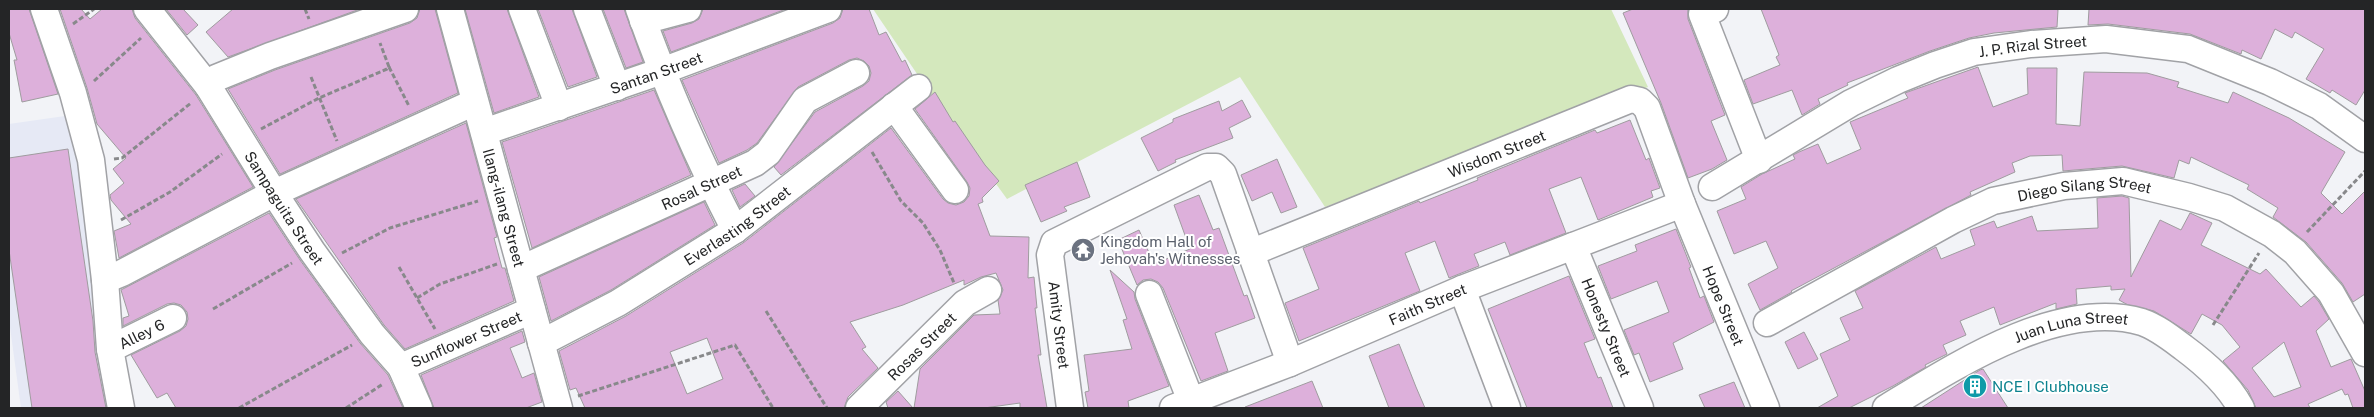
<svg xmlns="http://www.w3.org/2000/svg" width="2374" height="417" viewBox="0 0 2374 417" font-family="'Public Sans',sans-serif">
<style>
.built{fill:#e6e9f5}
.green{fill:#d4e8bd}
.building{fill:#ddb0db;stroke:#9f9c9f;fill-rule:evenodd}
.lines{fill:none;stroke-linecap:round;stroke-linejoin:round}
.minor-casing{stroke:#a1a2a6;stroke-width:29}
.path{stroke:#88898b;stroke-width:3;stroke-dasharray:5 2.5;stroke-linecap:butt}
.minor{stroke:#fff;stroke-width:26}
.labels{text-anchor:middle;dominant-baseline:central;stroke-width:4;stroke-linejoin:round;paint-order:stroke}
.street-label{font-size:15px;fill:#242526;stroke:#fff}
.worship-label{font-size:15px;fill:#5b616d;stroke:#fff;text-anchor:start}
.culture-label{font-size:15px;fill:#0d838f;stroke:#fff;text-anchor:start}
</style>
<rect width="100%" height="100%" fill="#f2f3f7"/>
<path class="built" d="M 72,115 L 114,408 L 21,408 L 9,320 L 9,124 Z"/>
<path class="green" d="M 873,9 L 1611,9 L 1648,87 L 1325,207 L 1240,77 L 1007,199 L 930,93 Z"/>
<g class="building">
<path d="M 9,9 L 29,9 L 58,94 L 22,102 L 14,60 L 17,60 L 9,33 Z"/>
<path d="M 60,9 L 81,9 L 90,19 L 102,9 L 132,9 L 135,18 L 196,95 L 253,187 L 119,258 L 114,231 L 131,224 L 111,200 L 110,195 L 124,183 L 113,169 L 126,158 L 97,124 L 87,88 Z"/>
<path d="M 166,9 L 183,9 L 198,25 L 187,35 Z"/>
<path d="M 233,9 L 360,9 L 228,57 L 206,32 Z"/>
<path d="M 420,9 L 435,9 L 458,93 L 280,174 L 228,89 L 275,70 L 410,23 L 417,18 Z"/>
<path d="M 465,9 L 507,9 L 539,97 L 494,113 Z"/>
<path d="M 538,9 L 572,9 L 597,77 L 568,87 Z"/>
<path d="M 603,9 L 624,9 L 643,62 L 626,68 Z"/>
<path d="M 703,9 L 786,9 L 671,52 L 663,31 L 692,23 L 699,19 Z"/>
<path d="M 843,9 L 869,9 L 879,35 L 886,32 L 902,62 L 905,60 L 912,75 L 781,175 L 774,167 L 815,112 L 863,86 L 869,81 L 871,73 L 869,66 L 864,61 L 857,58 L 849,60 L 798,87 L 757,143 L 747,150 L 719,163 L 682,80 L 833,23 L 840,18 Z"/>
<path d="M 1633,9 L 1688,9 L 1688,19 L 1725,115 L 1711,121 L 1727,160 L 1712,169 L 1688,178 L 1661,103 L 1623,13 Z"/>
<path d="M 1761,9 L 2055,9 L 2058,10 L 2057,27 L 1994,33 L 1969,38 L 1930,51 L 1847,83 L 1848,85 L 1818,99 L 1820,104 L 1802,115 L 1792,90 L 1753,104 L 1744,80 L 1780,65 L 1776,57 L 1779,55 Z"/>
<path d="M 2089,9 L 2365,9 L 2365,90 L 2356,105 L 2332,90 L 2330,93 L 2306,79 L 2324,49 L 2295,32 L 2292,38 L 2275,29 L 2261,59 L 2242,50 L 2241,54 L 2190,34 L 2108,24 L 2088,25 Z"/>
<path d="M 1978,67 L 1993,107 L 2028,94 L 2027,68 L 2057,68 L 2056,124 L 2080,126 L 2084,72 L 2147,73 L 2179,82 L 2177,87 L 2228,103 L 2233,92 L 2289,118 L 2345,152 L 2321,193 L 2342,214 L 2365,191 L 2365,294 L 2353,302 L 2342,283 L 2306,242 L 2273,217 L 2278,208 L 2247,189 L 2249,185 L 2191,157 L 2189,164 L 2179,160 L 2174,178 L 2122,166 L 2063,171 L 2062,155 L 2030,156 L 2012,163 L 2015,172 L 1970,192 L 1971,195 L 1791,291 L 1792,292 L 1760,310 L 1748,284 L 1778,268 L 1766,241 L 1734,254 L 1717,211 L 1746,199 L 1741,187 L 1762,174 L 1795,159 L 1793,155 L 1799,152 L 1818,144 L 1827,164 L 1861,149 L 1850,122 L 1908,98 L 1905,93 Z"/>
<path d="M 654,90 L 691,175 L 532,248 L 502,142 Z"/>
<path d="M 935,92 L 953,122 L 955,121 L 985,165 L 999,181 L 982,198 L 983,202 L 978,204 L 990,236 L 1029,237 L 1028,278 L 1034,277 L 1037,308 L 1035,308 L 1041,355 L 1038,355 L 1047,408 L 1020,408 L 1020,403 L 984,408 L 914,408 L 920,369 L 974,315 L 1000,314 L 998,300 L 1003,290 L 996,273 L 981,277 L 964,285 L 964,280 L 903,305 L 850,322 L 866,347 L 862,349 L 878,368 L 848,397 L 844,408 L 585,408 L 576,388 L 570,390 L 559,351 L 626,316 L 743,243 L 891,128 L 943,199 L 948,203 L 956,205 L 964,202 L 969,196 L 970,188 L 967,182 L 915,109 ZM 707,338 L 723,379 L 687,394 L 670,352 Z"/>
<path d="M 1242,100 L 1251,117 L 1229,128 L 1233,138 L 1175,160 L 1176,162 L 1158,171 L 1141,138 L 1173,122 L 1173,119 L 1219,101 L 1222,111 Z"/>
<path d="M 1630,120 L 1646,160 L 1649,158 L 1660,188 L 1651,191 L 1653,197 L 1598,220 L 1581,177 L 1549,189 L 1566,233 L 1510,255 L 1505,242 L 1474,254 L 1479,266 L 1449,278 L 1435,241 L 1405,253 L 1420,291 L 1299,341 L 1285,303 L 1319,289 L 1303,248 L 1419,201 L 1420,203 L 1478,180 L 1477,178 L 1595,130 L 1597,133 Z"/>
<path d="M 466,123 L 497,237 L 494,238 L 502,268 L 505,268 L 514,301 L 405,349 L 384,325 L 296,199 Z"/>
<path d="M 68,149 L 93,321 L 95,352 L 106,408 L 32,408 L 9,250 L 9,158 Z"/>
<path d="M 1277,159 L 1297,207 L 1281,213 L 1272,192 L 1252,201 L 1241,175 Z"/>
<path d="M 1077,162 L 1090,197 L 1064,207 L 1067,211 L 1041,222 L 1025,185 Z"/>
<path d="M 745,184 L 755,196 L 740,207 L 732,190 Z"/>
<path d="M 1199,195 L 1213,230 L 1219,228 L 1244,296 L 1247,295 L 1255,318 L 1215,333 L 1228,371 L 1201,381 L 1163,288 L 1158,282 L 1151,279 L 1143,280 L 1137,285 L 1118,240 L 1139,230 L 1154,264 L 1190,249 L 1174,205 Z"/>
<path d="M 2122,196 L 2129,198 L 2131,277 L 2160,220 L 2181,230 L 2190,213 L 2212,223 L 2201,245 L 2260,274 L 2266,269 L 2301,307 L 2314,296 L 2319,302 L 2329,319 L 2316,331 L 2331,367 L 2351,359 L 2365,391 L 2365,408 L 2353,408 L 2348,394 L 2345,395 L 2342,389 L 2308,404 L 2310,408 L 2256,408 L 2248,390 L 2223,361 L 2240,347 L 2222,325 L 2202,314 L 2191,334 L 2154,311 L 2128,305 L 2119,300 L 2125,289 L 2111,290 L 2111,286 L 2076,289 L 2077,304 L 2056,309 L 2056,303 L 2000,325 L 1994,307 L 1960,321 L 1966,335 L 1943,345 L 1947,354 L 1925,365 L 1926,367 L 1893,386 L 1849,408 L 1817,408 L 1838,396 L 1820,354 L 1850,340 L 1840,318 L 1863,308 L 1855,291 L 1936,247 L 1941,259 L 1975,245 L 1970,230 L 1994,221 L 1997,228 L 2032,216 L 2037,231 L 2098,228 L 2097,198 ZM 2284,342 L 2301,387 L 2274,397 L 2252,368 Z"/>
<path d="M 704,202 L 715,225 L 611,290 L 551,321 L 539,277 Z"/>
<path d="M 269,213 L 300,260 L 360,343 L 388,375 L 403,408 L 176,408 L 167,393 L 157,398 L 131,355 L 180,331 L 186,326 L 188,319 L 187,312 L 181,305 L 174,303 L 167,304 L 123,326 L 123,318 L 129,316 L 121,290 Z"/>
<path d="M 1676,229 L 1691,267 L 1689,268 L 1700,298 L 1704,296 L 1714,322 L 1673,343 L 1683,369 L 1650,382 L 1639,353 L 1634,355 L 1624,330 L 1669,312 L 1657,281 L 1611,299 L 1598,266 L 1637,251 L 1635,245 Z"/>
<path d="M 1110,270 L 1134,292 L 1135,299 L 1169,386 L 1128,401 L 1129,408 L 1088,408 L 1085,392 L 1089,391 L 1084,355 L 1132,349 L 1123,320 L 1127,319 Z"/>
<path d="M 1569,276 L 1595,339 L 1584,343 L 1598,378 L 1601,377 L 1613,408 L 1527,408 L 1488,309 Z"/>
<path d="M 522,331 L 525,342 L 510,348 L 522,378 L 534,373 L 542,402 L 526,408 L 434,408 L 421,375 Z"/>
<path d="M 1804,332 L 1818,359 L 1798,369 L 1785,342 Z"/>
<path d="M 1399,344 L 1416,387 L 1425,408 L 1389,408 L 1369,356 Z"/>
<path d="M 1983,369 L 2008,408 L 1921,408 L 1980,370 Z"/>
<path d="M 1312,381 L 1323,408 L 1245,408 L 1245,407 Z"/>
<path d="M 1734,382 L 1745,408 L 1705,408 L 1699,395 Z"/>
<path d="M 898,391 L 913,408 L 888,408 L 886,402 Z"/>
</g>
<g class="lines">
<g class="minor-casing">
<g id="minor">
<path d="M 44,9 L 73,93 L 91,160 L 105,280 L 110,349 L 121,408"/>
<path id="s1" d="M 147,9 L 208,86 L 274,193 L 312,251 L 372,334 L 401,367 L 419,408"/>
<path id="s2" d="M 450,9 L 559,408"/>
<path d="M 522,9 L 559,107"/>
<path d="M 587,9 L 617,87"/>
<path d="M 639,9 C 666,85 698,159 735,230"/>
<path d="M 1715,9 L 1702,14 L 1759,160"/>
<path d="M 643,21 L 688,9"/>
<path d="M 208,86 L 216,78 L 270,56 L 405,9"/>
<path d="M 894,106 L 955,190"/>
<path id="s3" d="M 484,132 L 662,71 L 828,9"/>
<path id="s4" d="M 1712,187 L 1851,103 L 1898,80 L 1935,65 L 1974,52 L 2031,44 L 2106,39 L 2188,49 L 2270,82 L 2319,106 L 2365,139"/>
<path id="s5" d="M 1573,246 L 1640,408"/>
<path id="s6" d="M 1250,253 L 1631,99 L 1640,101 L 1647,108 L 1682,204 L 1766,408"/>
<path id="s7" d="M 521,269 L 755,163 L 768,153 L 805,100 L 856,73"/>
<path d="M 105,280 L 122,273 L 274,193 L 475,102"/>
<path d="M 1462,289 L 1507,408"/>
<path d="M 1149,294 L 1191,401"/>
<path id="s8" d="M 1767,323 L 1953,220 L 1993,201 L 2064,186 L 2123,181 L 2189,197 L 2225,208 L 2272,234 L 2295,252 L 2331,293 L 2365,353"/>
<path id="s9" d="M 541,343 L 618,303 L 735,230 L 918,88"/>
<path id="s10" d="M 110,349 L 173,318"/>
<path id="s11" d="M 401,367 L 532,310"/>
<path id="s12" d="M 859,408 L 965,303 L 988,290"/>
<path d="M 1070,408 L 1050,255 L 1054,243 L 1207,167 L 1216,167 L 1223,174 L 1290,363"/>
<path id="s13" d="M 1173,408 L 1290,363 L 1462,289 L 1682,204"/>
<path id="s14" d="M 1886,408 C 1955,366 2058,298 2142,322 C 2157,327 2172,339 2184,348 C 2207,365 2227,383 2241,408"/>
</g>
</g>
<g class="path">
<path d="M 305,9 L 309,19"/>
<path d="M 73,24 L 94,9"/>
<path d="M 389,67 L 409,106"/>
<path d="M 311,77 L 337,141"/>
<path d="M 94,81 L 141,38"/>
<path d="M 261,129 L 319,98 L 387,69 L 389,67 L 380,43"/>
<path d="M 872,152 L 901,201 L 923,223 L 940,250 L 954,283"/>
<path d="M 114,159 L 122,158 L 191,103"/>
<path d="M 121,220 L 170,192 L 222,154"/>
<path d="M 2307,232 L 2365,171"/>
<path d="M 342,253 L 390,228 L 478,201"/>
<path d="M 399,267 L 435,329"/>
<path d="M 417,298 L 440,284 L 497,264"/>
<path d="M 213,309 L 292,263"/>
<path d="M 766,311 L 827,408"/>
<path d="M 2213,325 L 2259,253"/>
<path d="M 578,396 L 735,345 L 773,408"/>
<path d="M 239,408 L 352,345"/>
<path d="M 346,408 L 383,384"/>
</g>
<use href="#minor" class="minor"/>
</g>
<defs>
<g id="temple-disc" transform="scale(1.25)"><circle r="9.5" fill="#6b7280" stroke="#fff"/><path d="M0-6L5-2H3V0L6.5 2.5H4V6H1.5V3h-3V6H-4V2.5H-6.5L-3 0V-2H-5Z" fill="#fff"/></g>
<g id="building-disc" transform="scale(1.25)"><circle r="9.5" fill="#0f9aa8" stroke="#fff"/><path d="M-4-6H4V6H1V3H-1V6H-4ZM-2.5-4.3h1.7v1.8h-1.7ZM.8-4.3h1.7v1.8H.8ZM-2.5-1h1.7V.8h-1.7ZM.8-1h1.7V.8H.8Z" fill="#fff"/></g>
</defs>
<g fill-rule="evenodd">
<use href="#temple-disc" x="1083" y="250"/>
<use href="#building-disc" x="1975" y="386"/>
</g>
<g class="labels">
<g class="street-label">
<text stroke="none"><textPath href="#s4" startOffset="355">J. P. Rizal Street</textPath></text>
<text stroke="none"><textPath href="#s3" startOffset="182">Santan Street</textPath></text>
<text stroke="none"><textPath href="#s6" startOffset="266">Wisdom Street</textPath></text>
<text stroke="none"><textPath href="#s7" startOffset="198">Rosal Street</textPath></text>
<text stroke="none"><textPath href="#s8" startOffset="350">Diego Silang Street</textPath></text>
<text stroke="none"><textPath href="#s1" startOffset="242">Sampaguita Street</textPath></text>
<text stroke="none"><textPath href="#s2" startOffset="206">Ilang-ilang Street</textPath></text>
<text stroke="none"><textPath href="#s9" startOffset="229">Everlasting Street</textPath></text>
<text stroke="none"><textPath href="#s13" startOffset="275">Faith Street</textPath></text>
<text stroke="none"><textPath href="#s6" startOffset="642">Hope Street</textPath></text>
<text transform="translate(1059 325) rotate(83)">Amity Street</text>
<text stroke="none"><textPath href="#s5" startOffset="88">Honesty Street</textPath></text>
<text stroke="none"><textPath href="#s14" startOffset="205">Juan Luna Street</textPath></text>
<text stroke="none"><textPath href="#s10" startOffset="35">Alley 6</textPath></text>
<text stroke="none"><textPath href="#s11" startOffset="71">Sunflower Street</textPath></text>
<text stroke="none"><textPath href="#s12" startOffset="88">Rosas Street</textPath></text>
</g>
<g class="worship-label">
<text x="1100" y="241">Kingdom Hall of<tspan x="1100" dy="17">Jehovah's Witnesses</tspan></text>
</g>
<g class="culture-label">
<text x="1992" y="386">NCE I Clubhouse</text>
</g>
</g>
<rect width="2374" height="417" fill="none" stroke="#242526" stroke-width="20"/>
</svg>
